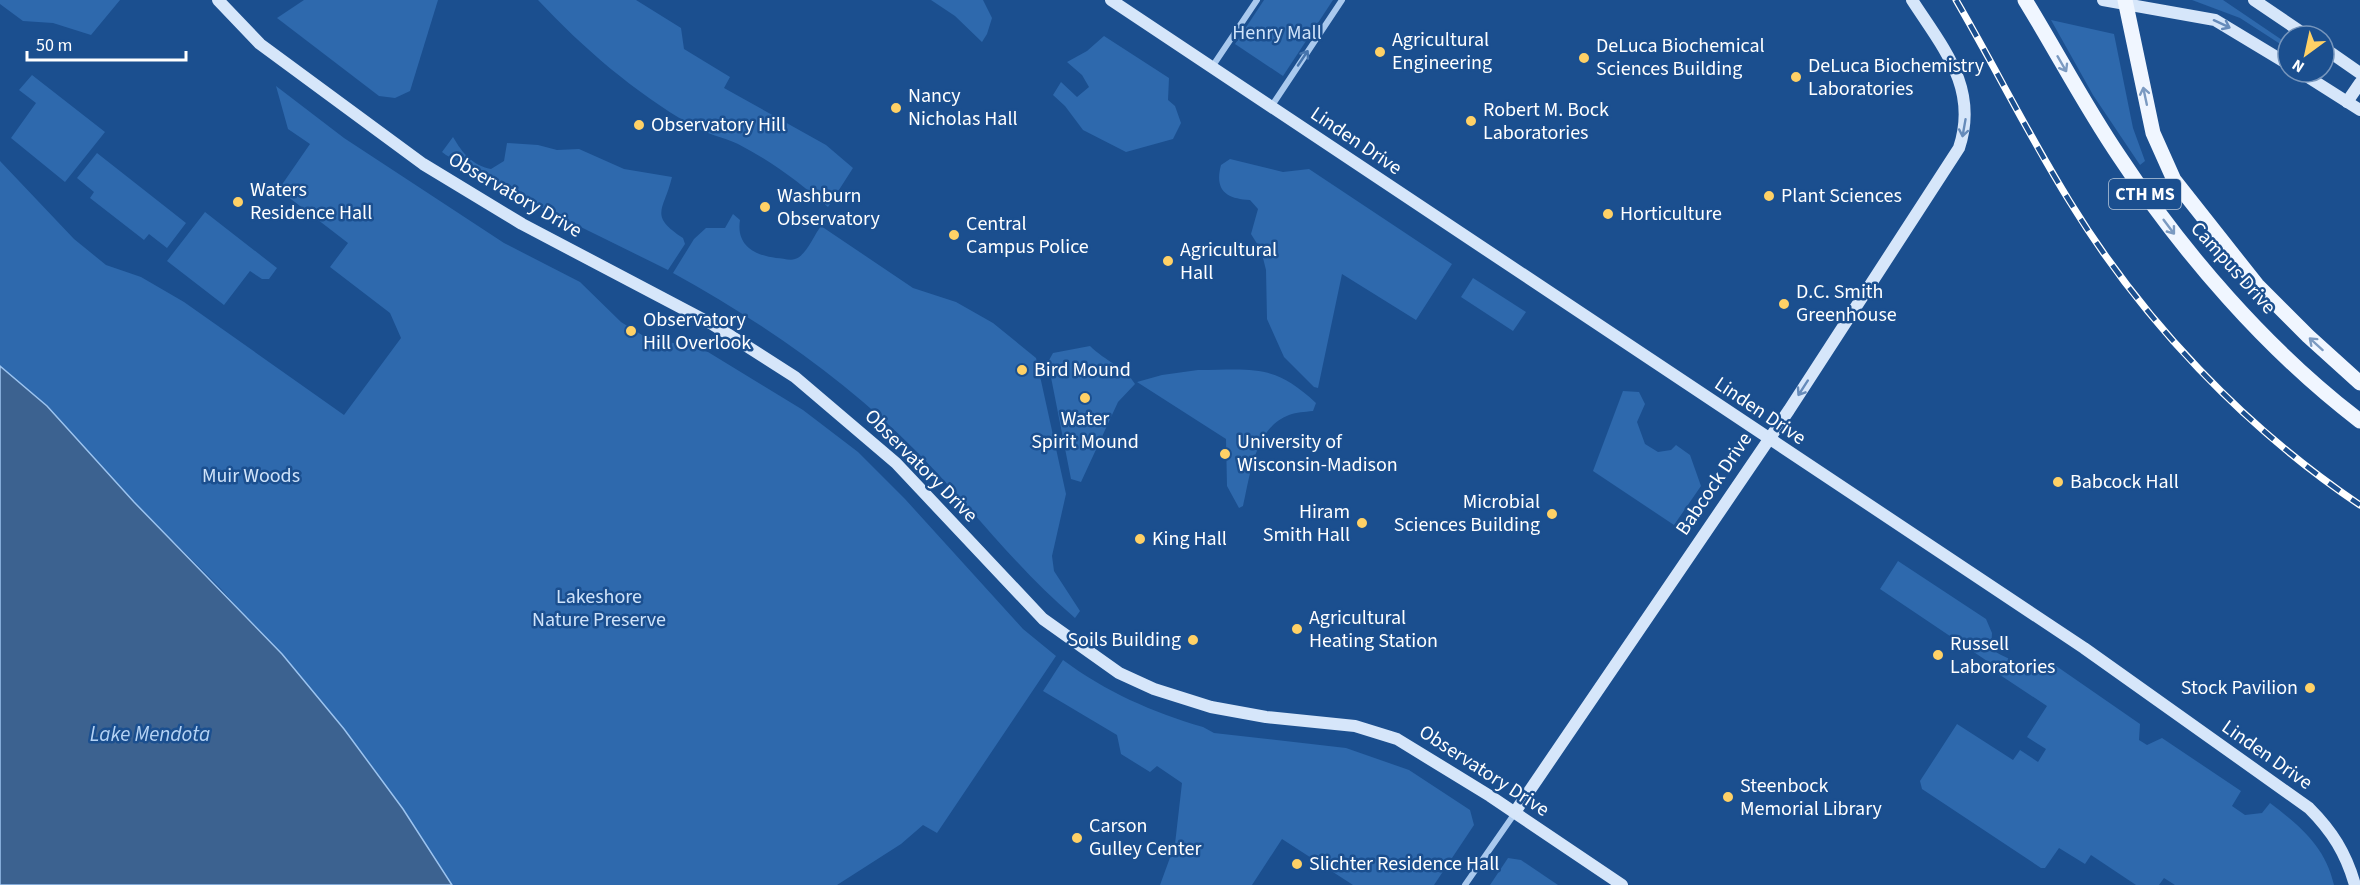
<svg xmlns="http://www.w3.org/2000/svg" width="2360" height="885" viewBox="0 0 2360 885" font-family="'Source Sans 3',sans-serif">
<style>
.green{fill:#2e69ad}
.water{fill:#3c6290;stroke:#9cc4f0;stroke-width:1.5}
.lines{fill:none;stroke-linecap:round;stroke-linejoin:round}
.street{stroke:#a9c9ee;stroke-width:6}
.secondary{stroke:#d6e6fa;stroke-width:12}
.primary{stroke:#f0f6ff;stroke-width:15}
.rail-casing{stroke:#fff;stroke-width:7}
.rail{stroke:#1b4f8f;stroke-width:4.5;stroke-dasharray:14;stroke-linecap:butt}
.oneway{stroke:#668bba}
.oneway2{stroke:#4674ac}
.oneway3{stroke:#7b9ac1}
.poi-dot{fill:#ffd166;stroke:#1b4f8f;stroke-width:2}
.labels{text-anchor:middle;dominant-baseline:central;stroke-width:5;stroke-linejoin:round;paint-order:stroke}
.shield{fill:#1b4f8f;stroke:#bbcadd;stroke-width:1.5}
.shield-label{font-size:18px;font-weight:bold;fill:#fff}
.park-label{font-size:20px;fill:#cfe3fa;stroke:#1b4f8f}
.poi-label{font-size:20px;fill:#fff;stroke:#1b4f8f;text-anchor:start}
.street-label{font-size:20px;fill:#fff;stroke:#1b4f8f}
.water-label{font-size:21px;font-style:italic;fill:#b5d3f5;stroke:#1b4f8f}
</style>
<rect width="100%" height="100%" fill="#1b4f8f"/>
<g class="green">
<path d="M 0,0 L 120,0 L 91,35 L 53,23 L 23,21 L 0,4 Z"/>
<path d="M 304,0 L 438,0 L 410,91 L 395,98 L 379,96 L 277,18 Z"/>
<path d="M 538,0 L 636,0 L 681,28 L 684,49 L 730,77 L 724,88 L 826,145 L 853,168 L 828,207 C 800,183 771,161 738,144 C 723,137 705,134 691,125 C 633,91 584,49 538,0 Z"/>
<path d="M 931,0 L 983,0 L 992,18 L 987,34 L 982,42 L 955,16 Z"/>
<path d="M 1264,0 L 1333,0 L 1283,76 L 1235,44 Z"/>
<path d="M 2192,0 L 2223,0 L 2288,44 L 2288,49 L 2240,18 Z"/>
<path d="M 2051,20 L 2114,34 L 2133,128 L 2145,161 L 2140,165 L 2093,95 Z"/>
<path d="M 1104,36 L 1169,78 L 1168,100 L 1175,106 L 1181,123 L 1173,139 L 1126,152 L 1083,130 L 1065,106 L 1053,95 L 1061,82 L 1077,97 L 1089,87 L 1082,75 L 1067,62 L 1087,51 Z"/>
<path d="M 32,75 L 105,132 L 65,182 L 11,138 L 36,103 L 19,90 Z"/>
<path d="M 276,86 L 344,138 L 504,243 L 580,282 L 621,322 L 642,335 L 708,352 L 803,410 L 858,452 L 905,499 L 1023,629 L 1056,656 L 937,833 L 923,825 L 901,844 L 837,885 L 452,885 L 403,809 L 344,729 L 221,589 L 134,502 L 47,406 L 0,366 L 0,161 L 74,239 L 106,265 L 141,277 L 184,302 L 344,415 L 401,338 L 390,313 L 330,267 L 348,243 L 287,196 L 281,186 L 310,144 L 288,129 Z"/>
<path d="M 453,137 C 463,154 472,165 491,169 L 504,161 L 507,143 L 538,145 L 557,150 L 579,149 L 624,169 L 672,177 C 664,211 648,215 683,238 L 685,244 L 668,270 L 522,198 L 446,155 L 442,152 Z"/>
<path d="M 97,153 L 186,223 L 167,248 L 149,234 L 144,240 L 90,198 L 94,192 L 77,178 Z"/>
<path d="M 1230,159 L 1283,172 L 1309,169 L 1452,264 L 1416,320 L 1342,274 L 1318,388 L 1314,387 L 1284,357 L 1267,319 L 1266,270 L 1261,250 L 1251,234 L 1258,209 L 1250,200 C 1227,199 1214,191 1221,165 Z"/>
<path d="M 205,212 L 277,268 L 269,279 L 262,279 L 250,271 L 224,305 L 167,261 Z"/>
<path d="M 733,214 L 740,220 C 736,245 754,255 776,258 C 782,258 790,261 795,259 C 806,256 814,235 821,226 L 913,288 L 956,302 L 993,323 L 1036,358 L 1066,494 L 1052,556 L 1054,571 L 1080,611 L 1075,618 C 1017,569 971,507 918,453 C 846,380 762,322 673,273 L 694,239 L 706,228 L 725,228 Z"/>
<path d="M 1473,278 L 1526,312 L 1513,331 L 1461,297 Z"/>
<path d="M 1090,346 C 1105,361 1125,367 1135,384 L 1118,402 L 1081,482 L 1071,479 L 1048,362 L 1053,353 Z"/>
<path d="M 1198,370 C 1253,370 1273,363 1316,403 L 1313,411 C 1304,412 1297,412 1289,415 C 1255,427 1250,476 1243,506 L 1239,508 L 1227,486 L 1226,439 L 1137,382 L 1162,375 Z"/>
<path d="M 1623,391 L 1639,392 L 1645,404 L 1637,422 L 1645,444 L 1658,452 L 1671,450 L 1676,445 L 1690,455 L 1701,486 L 1674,525 L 1593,471 Z"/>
<path d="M 1898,561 L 1986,619 L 1992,633 L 1991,649 C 2004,658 2022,663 2038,672 L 2049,661 L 2140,724 L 2139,740 L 2147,745 L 2162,738 L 2241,791 L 2232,806 L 2245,815 L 2262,813 L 2270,803 C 2300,826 2325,846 2334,885 L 2175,885 L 2164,878 L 2159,885 L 2136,885 L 2091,855 L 2085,864 L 2059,848 L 2045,868 L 2041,868 L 1922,789 L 1920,781 L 1957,724 L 2013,760 L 2020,750 L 2038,762 L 2046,749 L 2027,737 L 2047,706 L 1991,669 L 1993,665 L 1880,589 Z"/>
<path d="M 1063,660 C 1106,692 1152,712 1203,727 L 1214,733 L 1346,748 L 1409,770 L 1470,810 L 1474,825 L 1434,885 L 1353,885 L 1282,839 L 1252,885 L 1160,885 L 1175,844 L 1182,783 L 1157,766 L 1150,772 L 1121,754 L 1117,735 L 1043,691 Z"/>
<path d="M 1508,858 L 1521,860 L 1558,885 L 1490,885 Z"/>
</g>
<path class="water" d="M 0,366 L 47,406 L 134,502 L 282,654 L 344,729 L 403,809 L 452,885 L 0,885 Z"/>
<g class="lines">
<g class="street">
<path d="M 1212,67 L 1257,0"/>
<path d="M 1271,107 L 1342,0"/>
<path d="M 1465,885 L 1515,813"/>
</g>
<g class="secondary">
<path d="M 218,0 L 260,44 L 423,164 L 522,224 L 712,324 L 795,377 L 896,463 L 1043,619 L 1119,673 L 1154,689 L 1211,707 L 1266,717 L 1355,726 L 1397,739 L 1490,796 L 1622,885"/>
<path d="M 1111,0 L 2084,648 L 2309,808 C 2332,831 2346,853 2355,885"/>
<path d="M 2103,0 L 2215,20 L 2288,64"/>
<path d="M 2254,0 L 2307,36"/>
<path d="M 2324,48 L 2360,73"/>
<path d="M 2300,72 L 2360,110"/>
<path d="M 2347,102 L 2360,83"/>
<path d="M 1515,812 L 1789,410 L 1959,148 C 1979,88 1943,48 1912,0"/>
</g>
<g class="primary">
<path d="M 2025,0 C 2057,52 2085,106 2119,156 C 2183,253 2267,350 2360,421"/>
<path d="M 2125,0 L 2153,133 L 2174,180 L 2257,285 L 2308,336 L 2360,383"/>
</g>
<g class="rail-casing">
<path id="rail" d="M 1956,0 C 1995,67 2029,136 2070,202 C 2143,321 2244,427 2360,505"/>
</g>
<use href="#rail" class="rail"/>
</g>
<defs><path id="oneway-shaft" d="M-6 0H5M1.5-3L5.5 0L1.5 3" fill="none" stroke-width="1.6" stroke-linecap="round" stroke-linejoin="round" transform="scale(1.5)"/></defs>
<g class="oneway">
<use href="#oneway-shaft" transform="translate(2222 24) rotate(25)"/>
<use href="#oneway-shaft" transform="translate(1964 128) rotate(100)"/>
<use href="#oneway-shaft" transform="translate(1803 388) rotate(123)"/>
</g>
<use class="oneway2" href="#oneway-shaft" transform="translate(1303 58) rotate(-56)"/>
<g class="oneway3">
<use href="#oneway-shaft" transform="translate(2062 64) rotate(60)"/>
<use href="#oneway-shaft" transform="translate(2145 96) rotate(-102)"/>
<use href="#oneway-shaft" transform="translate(2169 227) rotate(53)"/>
<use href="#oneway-shaft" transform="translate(2316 344) rotate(-138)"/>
</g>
<g class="poi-dot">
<circle cx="1380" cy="52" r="6"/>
<circle cx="1584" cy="58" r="6"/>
<circle cx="1796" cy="77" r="6"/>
<circle cx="896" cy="108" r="6"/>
<circle cx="1471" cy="121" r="6"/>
<circle cx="639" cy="125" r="6"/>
<circle cx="1769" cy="196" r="6"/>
<circle cx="238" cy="202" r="6"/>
<circle cx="765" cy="207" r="6"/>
<circle cx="1608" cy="214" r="6"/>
<circle cx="954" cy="235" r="6"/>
<circle cx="1168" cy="261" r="6"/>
<circle cx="1784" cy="304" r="6"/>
<circle cx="631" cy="331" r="6"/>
<circle cx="1022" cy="370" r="6"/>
<circle cx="1085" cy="398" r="6"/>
<circle cx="1225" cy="454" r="6"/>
<circle cx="2058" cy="482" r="6"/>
<circle cx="1552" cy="514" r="6"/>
<circle cx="1362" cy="523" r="6"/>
<circle cx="1140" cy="539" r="6"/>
<circle cx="1297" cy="629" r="6"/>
<circle cx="1193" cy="640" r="6"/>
<circle cx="1938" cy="655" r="6"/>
<circle cx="2310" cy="688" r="6"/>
<circle cx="1728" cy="797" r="6"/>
<circle cx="1077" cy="838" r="6"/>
<circle cx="1297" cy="864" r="6"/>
</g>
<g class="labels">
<rect class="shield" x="2109" y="179" width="72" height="30" rx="4.5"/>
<g class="shield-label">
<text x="2145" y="194">CTH MS</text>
</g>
<g class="park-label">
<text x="1277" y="33">Henry Mall</text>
<text x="251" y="476">Muir Woods</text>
<text x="599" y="597">Lakeshore<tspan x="599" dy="23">Nature Preserve</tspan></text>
</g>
<g class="poi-label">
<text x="1392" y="40">Agricultural<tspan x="1392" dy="23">Engineering</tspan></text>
<text x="1596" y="46">DeLuca Biochemical<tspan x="1596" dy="23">Sciences Building</tspan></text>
<text x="1808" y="66">DeLuca Biochemistry<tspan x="1808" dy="23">Laboratories</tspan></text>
<text x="908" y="96">Nancy<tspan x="908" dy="23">Nicholas Hall</tspan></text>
<text x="1483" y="110">Robert M. Bock<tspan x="1483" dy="23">Laboratories</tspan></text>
<text x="651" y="125">Observatory Hill</text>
<text x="250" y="190">Waters<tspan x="250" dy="23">Residence Hall</tspan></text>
<text x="777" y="196">Washburn<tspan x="777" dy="23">Observatory</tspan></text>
<text x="1781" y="196">Plant Sciences</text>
<text x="1620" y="214">Horticulture</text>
<text x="966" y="224">Central<tspan x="966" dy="23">Campus Police</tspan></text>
<text x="1180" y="250">Agricultural<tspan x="1180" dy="23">Hall</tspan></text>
<text x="1796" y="292">D.C. Smith<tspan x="1796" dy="23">Greenhouse</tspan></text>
<text x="643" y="320">Observatory<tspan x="643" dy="23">Hill Overlook</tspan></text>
<text x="1034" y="370">Bird Mound</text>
<text x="1085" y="419" text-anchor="middle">Water<tspan x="1085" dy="23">Spirit Mound</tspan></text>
<text x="1237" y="442">University of<tspan x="1237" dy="23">Wisconsin-Madison</tspan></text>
<text x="2070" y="482">Babcock Hall</text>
<text x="1540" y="502" text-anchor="end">Microbial<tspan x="1540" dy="23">Sciences Building</tspan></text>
<text x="1350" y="512" text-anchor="end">Hiram<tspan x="1350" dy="23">Smith Hall</tspan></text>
<text x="1152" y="539">King Hall</text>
<text x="1309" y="618">Agricultural<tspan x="1309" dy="23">Heating Station</tspan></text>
<text x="1181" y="640" text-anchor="end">Soils Building</text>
<text x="1950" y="644">Russell<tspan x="1950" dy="23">Laboratories</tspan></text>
<text x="2298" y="688" text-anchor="end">Stock Pavilion</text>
<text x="1740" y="786">Steenbock<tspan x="1740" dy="23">Memorial Library</tspan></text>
<text x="1089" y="826">Carson<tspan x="1089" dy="23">Gulley Center</tspan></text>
<text x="1309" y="864">Slichter Residence Hall</text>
</g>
<g class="street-label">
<text transform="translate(1356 141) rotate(34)">Linden Drive</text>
<text transform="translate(515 195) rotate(30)">Observatory Drive</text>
<text transform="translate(2233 268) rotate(48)">Campus Drive</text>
<text transform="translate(1760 411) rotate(34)">Linden Drive</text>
<text transform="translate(921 466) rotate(45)">Observatory Drive</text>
<text transform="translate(1714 484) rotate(-56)">Babcock Drive</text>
<text transform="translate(2267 755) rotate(35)">Linden Drive</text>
<text transform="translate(1484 771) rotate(33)">Observatory Drive</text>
</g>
<g class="water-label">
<text x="150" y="734">Lake Mendota</text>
</g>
</g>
<g transform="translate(2306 54) rotate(213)"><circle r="28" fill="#1b4f8f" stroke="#7695bc" stroke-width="1.5"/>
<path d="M0-4.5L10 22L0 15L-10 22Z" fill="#ffd166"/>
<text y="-9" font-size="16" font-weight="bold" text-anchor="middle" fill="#ffffff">N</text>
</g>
<path d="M27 51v9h159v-9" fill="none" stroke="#ffffff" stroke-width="3"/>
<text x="36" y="51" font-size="18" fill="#ffffff" stroke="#1b4f8f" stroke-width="4.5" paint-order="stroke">50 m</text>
</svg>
